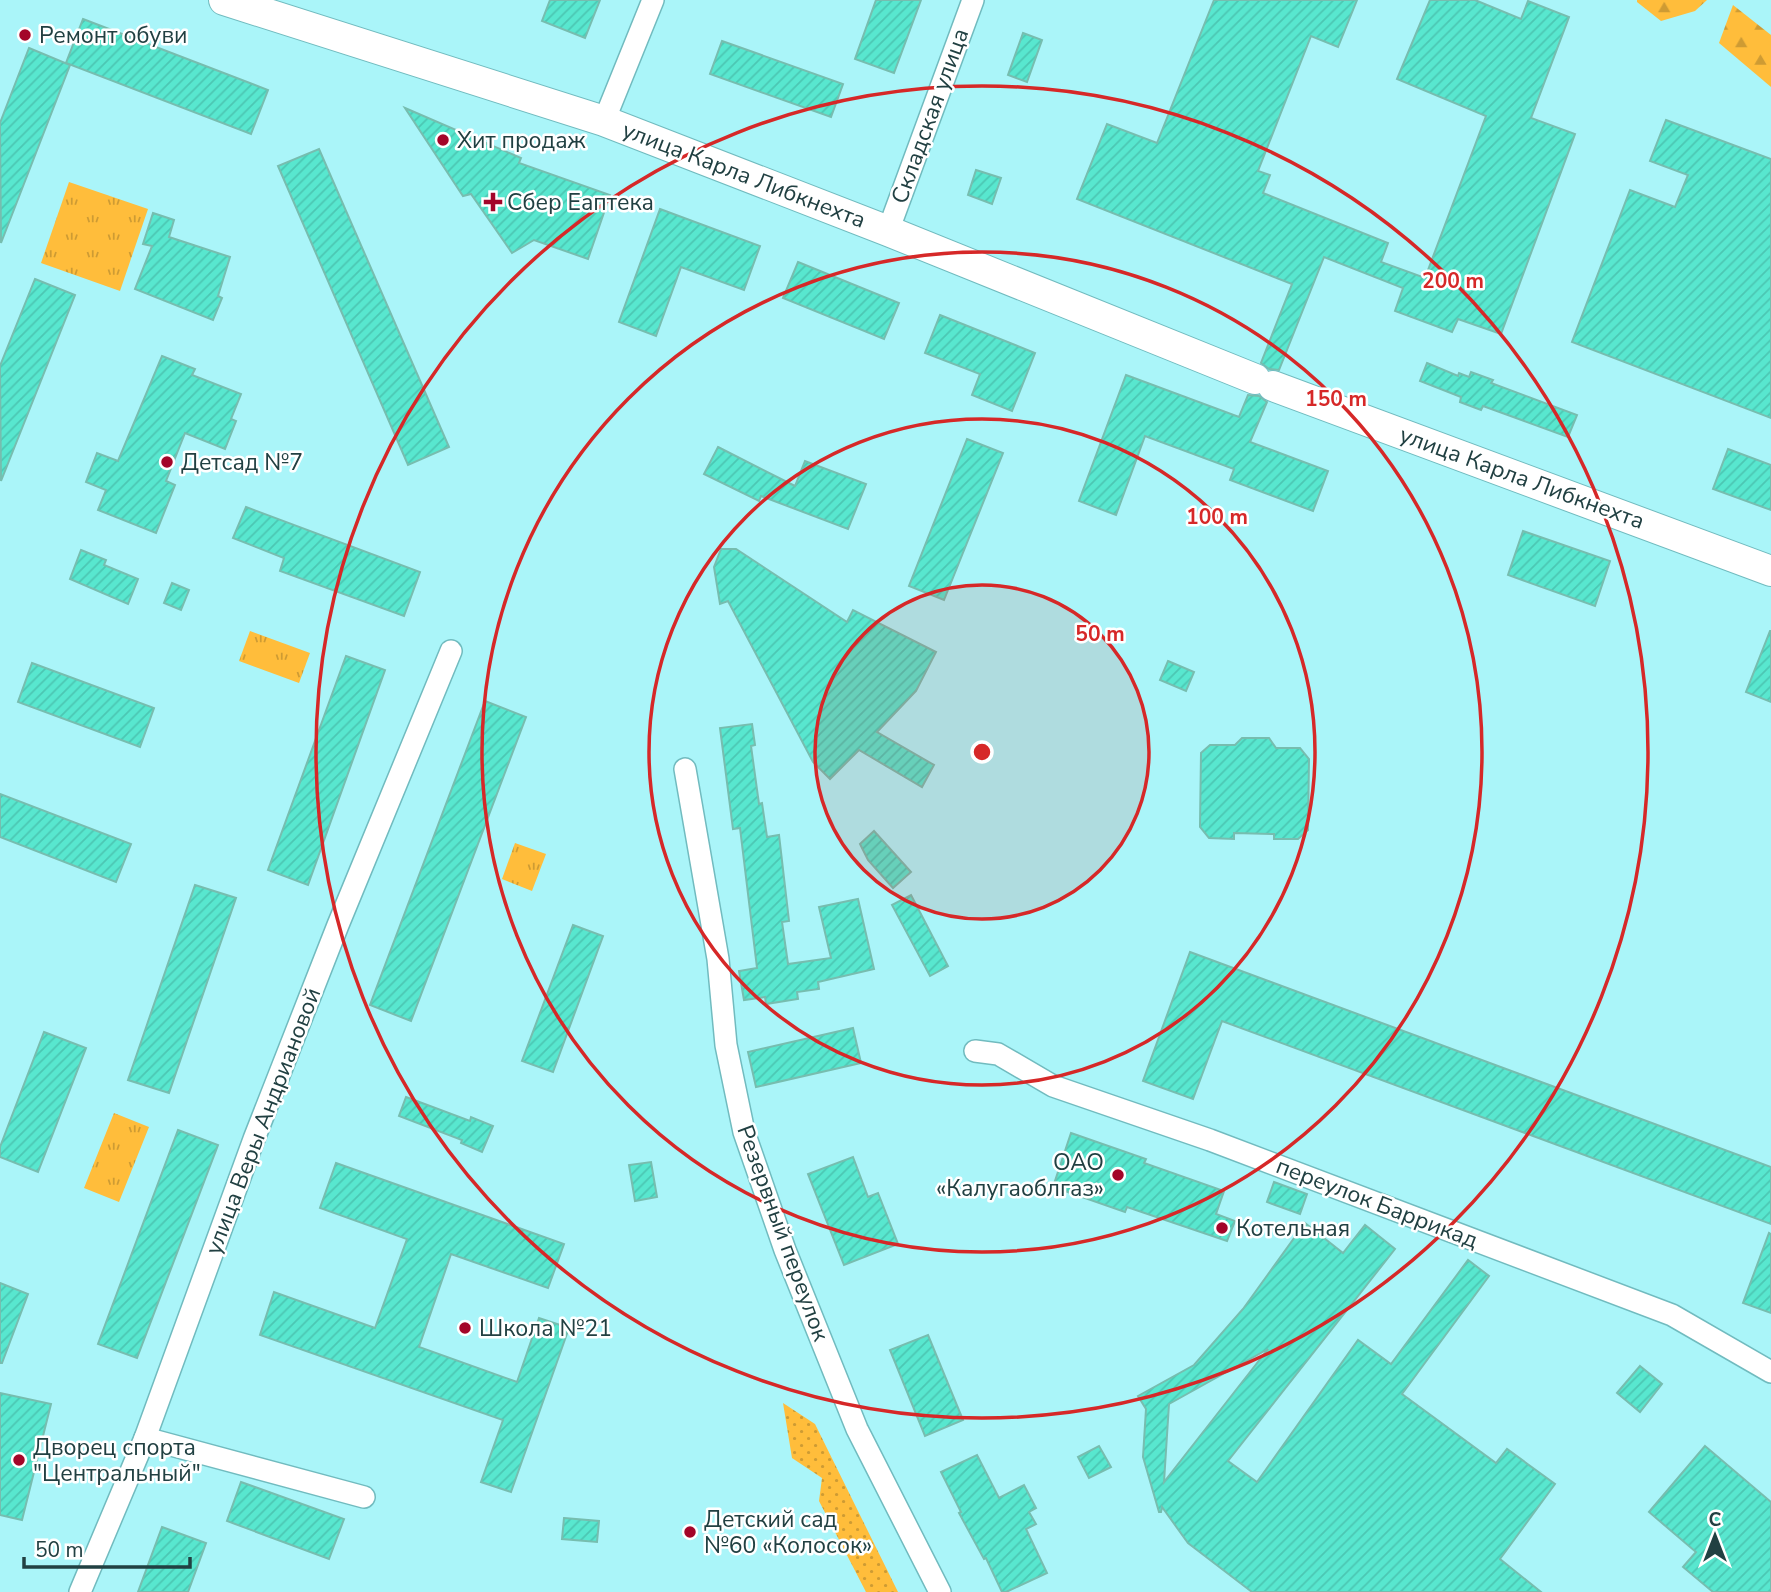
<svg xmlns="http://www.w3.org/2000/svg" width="1771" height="1592" viewBox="0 0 1771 1592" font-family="'Nunito Sans',sans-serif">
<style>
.grass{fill:url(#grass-dots)}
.forest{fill:url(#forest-firs)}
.park{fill:url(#park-tufts)}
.building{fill:url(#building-hatch);stroke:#77bdaf;stroke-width:2;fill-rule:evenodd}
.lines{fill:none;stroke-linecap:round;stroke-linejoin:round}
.street-casing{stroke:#71bbbf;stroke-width:24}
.secondary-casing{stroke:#71bbbf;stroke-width:32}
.street{stroke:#fff;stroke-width:21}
.secondary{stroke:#fff;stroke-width:30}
.ring{fill:none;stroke:#d62828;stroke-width:3.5}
.poi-dot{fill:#a30529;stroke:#fff;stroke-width:2.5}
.labels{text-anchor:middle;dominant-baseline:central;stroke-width:5;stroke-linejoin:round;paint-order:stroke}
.poi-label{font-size:23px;fill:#214042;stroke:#fff;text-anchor:start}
.street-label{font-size:23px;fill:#214042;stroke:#fff}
.centre{fill:#d62828;stroke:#fff;stroke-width:3.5}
.ring-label{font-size:21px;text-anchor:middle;font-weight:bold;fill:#d62828;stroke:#fff;stroke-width:5;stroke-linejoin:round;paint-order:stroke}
</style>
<defs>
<pattern id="grass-dots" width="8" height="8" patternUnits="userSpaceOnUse" patternTransform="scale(1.75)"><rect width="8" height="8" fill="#ffbd3b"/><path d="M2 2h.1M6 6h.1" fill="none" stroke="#ce9b33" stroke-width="1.8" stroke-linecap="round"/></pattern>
<pattern id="forest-firs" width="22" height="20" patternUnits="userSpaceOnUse" patternTransform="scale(1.75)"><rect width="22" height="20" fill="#ffbd3b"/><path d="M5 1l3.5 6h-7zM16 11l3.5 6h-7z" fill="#ce9b33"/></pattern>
<pattern id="park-tufts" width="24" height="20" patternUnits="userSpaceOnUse" patternTransform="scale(1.75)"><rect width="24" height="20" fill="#ffbd3b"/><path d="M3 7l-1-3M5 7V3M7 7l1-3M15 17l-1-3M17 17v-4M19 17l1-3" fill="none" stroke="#ce9b33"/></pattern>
<pattern id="building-hatch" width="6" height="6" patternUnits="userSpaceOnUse" patternTransform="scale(1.75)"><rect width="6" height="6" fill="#58e7cf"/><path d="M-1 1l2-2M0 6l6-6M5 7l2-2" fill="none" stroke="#4cc7b3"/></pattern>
</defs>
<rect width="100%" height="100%" fill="#aaf5f9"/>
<path class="grass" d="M 783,1403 L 815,1424 L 898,1592 L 866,1592 L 819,1501 L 822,1478 L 792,1458 Z"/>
<g class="forest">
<path d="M 1637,0 L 1707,0 L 1695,11 L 1661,21 L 1637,2 Z"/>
<path d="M 1733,5 L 1771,35 L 1771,87 L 1719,43 Z"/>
</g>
<g class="park">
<path d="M 69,182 L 148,209 L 120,291 L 41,263 Z"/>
<path d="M 250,631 L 310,653 L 299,683 L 239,661 Z"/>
<path d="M 515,843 L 546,854 L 532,891 L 502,879 Z"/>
<path d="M 114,1113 L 149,1127 L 119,1202 L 84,1188 Z"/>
</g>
<g class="building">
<path d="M 550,0 L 600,0 L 585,38 L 542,21 Z"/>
<path d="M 876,0 L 921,0 L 894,73 L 855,59 Z"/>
<path d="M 1214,0 L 1357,0 L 1338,47 L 1311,36 L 1258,171 L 1270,175 L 1263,193 L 1388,243 L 1381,262 L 1425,278 L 1486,116 L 1397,79 L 1430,0 L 1475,0 L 1521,19 L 1528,1 L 1569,17 L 1531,118 L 1575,134 L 1501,334 L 1458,319 L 1452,332 L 1395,311 L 1403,288 L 1324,257 L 1279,370 L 1269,369 L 1261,363 L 1292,284 L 1077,199 L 1107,124 L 1157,143 Z"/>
<path d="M 83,19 L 268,90 L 251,134 L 66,63 Z"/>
<path d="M 1023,33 L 1042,40 L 1027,82 L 1008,75 Z"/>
<path d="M 722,41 L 843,84 L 831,117 L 710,74 Z"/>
<path d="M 29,48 L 70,65 L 1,243 L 0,123 Z"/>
<path d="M 405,108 L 521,158 L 519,163 L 610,195 L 588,259 L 534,240 L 512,253 L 471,194 L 463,196 Z"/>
<path d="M 1666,120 L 1771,159 L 1771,418 L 1572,342 L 1630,190 L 1675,207 L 1688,175 L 1650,161 Z"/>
<path d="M 319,149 L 449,447 L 408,465 L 278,166 Z"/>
<path d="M 976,170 L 1001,178 L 992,204 L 968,195 Z"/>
<path d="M 660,209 L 760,246 L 744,290 L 681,267 L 656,336 L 619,322 Z"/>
<path d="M 153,213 L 174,220 L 169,237 L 230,257 L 218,296 L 222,298 L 213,320 L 135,289 L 152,246 L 143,244 Z"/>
<path d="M 798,262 L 899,303 L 884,339 L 783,298 Z"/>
<path d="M 35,279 L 75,295 L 1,481 L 0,366 Z"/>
<path d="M 940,315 L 1035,353 L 1012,411 L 972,395 L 980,374 L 925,353 Z"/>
<path d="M 162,356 L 195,369 L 192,375 L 241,394 L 231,419 L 236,421 L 225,449 L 185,433 L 166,481 L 175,485 L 156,533 L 98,510 L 106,490 L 86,482 L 97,453 L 118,461 Z"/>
<path d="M 1427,363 L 1458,376 L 1459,373 L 1469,377 L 1471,372 L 1493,380 L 1491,383 L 1577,415 L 1568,437 L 1483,406 L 1481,410 L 1460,402 L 1461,397 L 1420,381 Z"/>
<path d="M 1126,375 L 1239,417 L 1248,395 L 1259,396 L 1267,402 L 1250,442 L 1328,471 L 1313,511 L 1230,480 L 1234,469 L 1145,436 L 1116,515 L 1079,501 Z"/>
<path d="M 967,439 L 1003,453 L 944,600 L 909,586 Z"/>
<path d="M 718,447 L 795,486 L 805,461 L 866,484 L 848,529 L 761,496 L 759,501 L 704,474 Z"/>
<path d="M 1728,449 L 1771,465 L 1771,510 L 1713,489 Z"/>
<path d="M 246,507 L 420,572 L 404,616 L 280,571 L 284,558 L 233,538 Z"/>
<path d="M 1523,531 L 1610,561 L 1595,606 L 1508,575 Z"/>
<path d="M 721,549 L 736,549 L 847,622 L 853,610 L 936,652 L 916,691 L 877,732 L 934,765 L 922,787 L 859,750 L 830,779 L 813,762 L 728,601 L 720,604 L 714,567 Z"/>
<path d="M 81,550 L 106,560 L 104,565 L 138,579 L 128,604 L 70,579 Z"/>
<path d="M 172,583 L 189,590 L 181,610 L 164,603 Z"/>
<path d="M 1770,631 L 1771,631 L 1771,702 L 1746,692 Z"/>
<path d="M 346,656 L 385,670 L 308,885 L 268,870 Z"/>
<path d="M 1168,661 L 1194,672 L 1186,691 L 1160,680 Z"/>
<path d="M 32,663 L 154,708 L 140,747 L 18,702 Z"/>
<path d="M 485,701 L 526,717 L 411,1021 L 370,1005 Z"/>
<path d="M 752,724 L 755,745 L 751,746 L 759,804 L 762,803 L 767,837 L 779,835 L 789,921 L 782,922 L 788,964 L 831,958 L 819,907 L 858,899 L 874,969 L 818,982 L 819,989 L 797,992 L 798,999 L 766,1004 L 765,997 L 744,1000 L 739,971 L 757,968 L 740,828 L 733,829 L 720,728 Z"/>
<path d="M 1242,738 L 1269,738 L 1276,748 L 1300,748 L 1309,759 L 1308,830 L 1298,839 L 1274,839 L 1274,834 L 1234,833 L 1234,839 L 1209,838 L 1200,827 L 1201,753 L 1210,745 L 1235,745 Z"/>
<path d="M 0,794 L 131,844 L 116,882 L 0,837 Z"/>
<path d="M 874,831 L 911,872 L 893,888 L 868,860 L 860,844 Z"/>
<path d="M 195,885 L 236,898 L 169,1093 L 128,1080 Z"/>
<path d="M 911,895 L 948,966 L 930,976 L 892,905 Z"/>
<path d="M 573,925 L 603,936 L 553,1072 L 522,1061 Z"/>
<path d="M 1190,952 L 1771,1167 L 1771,1224 L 1222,1021 L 1193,1099 L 1143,1081 Z"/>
<path d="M 853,1028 L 861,1063 L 756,1087 L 748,1052 Z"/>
<path d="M 44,1032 L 86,1048 L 38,1172 L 0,1157 L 0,1147 Z"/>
<path d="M 406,1097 L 470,1121 L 471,1117 L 493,1126 L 482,1152 L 461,1143 L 462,1140 L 399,1116 Z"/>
<path d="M 178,1130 L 218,1145 L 137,1358 L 98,1344 Z"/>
<path d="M 1071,1133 L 1146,1159 L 1144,1163 L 1224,1191 L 1216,1214 L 1235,1221 L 1227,1241 L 1127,1207 L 1125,1212 L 1053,1187 Z"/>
<path d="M 853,1157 L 868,1197 L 878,1193 L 898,1244 L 844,1265 L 808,1174 Z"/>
<path d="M 651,1162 L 657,1197 L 635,1201 L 629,1165 Z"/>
<path d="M 336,1163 L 564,1244 L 548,1288 L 451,1254 L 419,1347 L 517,1382 L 539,1318 L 569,1328 L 511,1492 L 481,1482 L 503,1420 L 260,1335 L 274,1292 L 375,1328 L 407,1239 L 320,1208 Z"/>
<path d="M 1274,1182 L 1307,1194 L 1300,1214 L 1267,1202 Z"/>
<path d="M 1305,1223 L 1343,1253 L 1365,1225 L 1395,1249 L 1228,1461 L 1257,1482 L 1358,1340 L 1391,1364 L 1468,1260 L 1489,1276 L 1402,1394 L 1496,1463 L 1507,1449 L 1555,1484 L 1500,1559 L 1541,1592 L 1252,1592 L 1188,1543 L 1162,1507 L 1161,1512 L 1159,1512 L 1143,1457 L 1146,1409 L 1138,1396 L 1194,1365 L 1243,1309 ZM 1268,1349 L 1164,1482 L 1169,1404 Z"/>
<path d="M 1769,1233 L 1771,1234 L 1771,1313 L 1743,1303 Z"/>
<path d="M 0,1283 L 28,1294 L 2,1363 L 0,1363 Z"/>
<path d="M 928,1335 L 963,1420 L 925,1436 L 890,1350 Z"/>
<path d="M 1640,1366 L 1662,1384 L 1640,1412 L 1617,1393 Z"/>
<path d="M 0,1393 L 51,1404 L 22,1520 L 0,1515 Z"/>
<path d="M 1099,1446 L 1111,1467 L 1089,1478 L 1078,1457 Z"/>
<path d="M 1705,1446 L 1771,1502 L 1771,1592 L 1713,1592 L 1683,1567 L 1696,1552 L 1649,1512 Z"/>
<path d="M 977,1455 L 999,1498 L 1024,1485 L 1036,1508 L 1029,1512 L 1036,1524 L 1026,1529 L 1047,1573 L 1006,1592 L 1002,1592 L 986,1558 L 984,1559 L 959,1513 L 961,1512 L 941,1472 Z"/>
<path d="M 241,1482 L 344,1519 L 329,1559 L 227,1521 Z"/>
<path d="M 564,1518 L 599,1521 L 597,1542 L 562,1539 Z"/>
<path d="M 162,1527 L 206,1543 L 188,1592 L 138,1592 Z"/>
</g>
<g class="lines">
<g class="street-casing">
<g id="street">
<path d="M 604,121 L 653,0"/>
<path d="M 888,231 L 973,0"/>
<path d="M 685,769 L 718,959 L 726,1045 L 744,1132 L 785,1250 L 857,1429 L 940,1592"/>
<path d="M 975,1051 L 998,1054 L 1053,1086 L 1210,1140 L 1672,1315 L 1771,1372"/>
<path d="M 145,1438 L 364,1497"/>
<path d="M 80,1592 L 145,1438 L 254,1139 L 338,925 L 451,651"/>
</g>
</g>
<g class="secondary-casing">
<g id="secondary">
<path d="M 224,0 L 604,121 L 888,231 L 1255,379"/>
<path d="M 1273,386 L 1771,571"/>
</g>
</g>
<use href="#street" class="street"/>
<use href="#secondary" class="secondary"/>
</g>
<circle cx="982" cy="752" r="167" fill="#d62828" fill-opacity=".12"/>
<g class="ring">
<circle cx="982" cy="752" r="167"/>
<circle cx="982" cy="752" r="333"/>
<circle cx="982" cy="752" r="500"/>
<circle cx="982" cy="752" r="666"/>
</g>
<g class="poi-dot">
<circle cx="25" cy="35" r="7"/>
<circle cx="443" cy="140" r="7"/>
<path d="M489.5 191.5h7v7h7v7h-7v7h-7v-7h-7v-7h7z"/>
<circle cx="167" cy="462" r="7"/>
<circle cx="1118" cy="1175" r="7"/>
<circle cx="1222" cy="1228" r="7"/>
<circle cx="465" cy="1328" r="7"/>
<circle cx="19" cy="1460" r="7"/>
<circle cx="690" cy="1532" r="7"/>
</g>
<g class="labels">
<g class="poi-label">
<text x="39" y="35">Ремонт обуви</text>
<text x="457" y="140">Хит продаж</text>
<text x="507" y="202">Сбер Еаптека</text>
<text x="181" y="462">Детсад №7</text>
<text x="1104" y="1162" text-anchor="end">ОАО<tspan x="1104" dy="26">«Калугаоблгаз»</tspan></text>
<text x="1236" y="1228">Котельная</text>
<text x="479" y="1328">Школа №21</text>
<text x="33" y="1447">Дворец спорта<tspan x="33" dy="26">"Центральный"</tspan></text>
<text x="704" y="1519">Детский сад<tspan x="704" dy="26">№60 «Колосок»</tspan></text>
</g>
<g class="street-label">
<text transform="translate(930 116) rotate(-70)">Складская улица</text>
<text transform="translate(744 175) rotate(21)">улица Карла Либкнехта</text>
<text transform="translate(1522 478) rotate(20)">улица Карла Либкнехта</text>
<text transform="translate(263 1121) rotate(-69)">улица Веры Андриановой</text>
<text transform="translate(1377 1203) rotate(21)">переулок Баррикад</text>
<text transform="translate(783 1233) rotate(70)">Резервный переулок</text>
</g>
</g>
<circle cx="982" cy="752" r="10" class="centre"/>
<g class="ring-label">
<text x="1453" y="288">200 m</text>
<text x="1336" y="406">150 m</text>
<text x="1217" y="524">100 m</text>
<text x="1100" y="641">50 m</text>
</g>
<g transform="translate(1715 1536)" stroke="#ffffff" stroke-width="5" paint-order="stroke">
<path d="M0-5L12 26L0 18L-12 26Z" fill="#214042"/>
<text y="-10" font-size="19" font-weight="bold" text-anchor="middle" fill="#214042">С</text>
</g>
<path d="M24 1557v10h166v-10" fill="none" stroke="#214042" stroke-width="3.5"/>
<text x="35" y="1557" font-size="21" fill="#214042" stroke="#ffffff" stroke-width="5" paint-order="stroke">50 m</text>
</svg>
